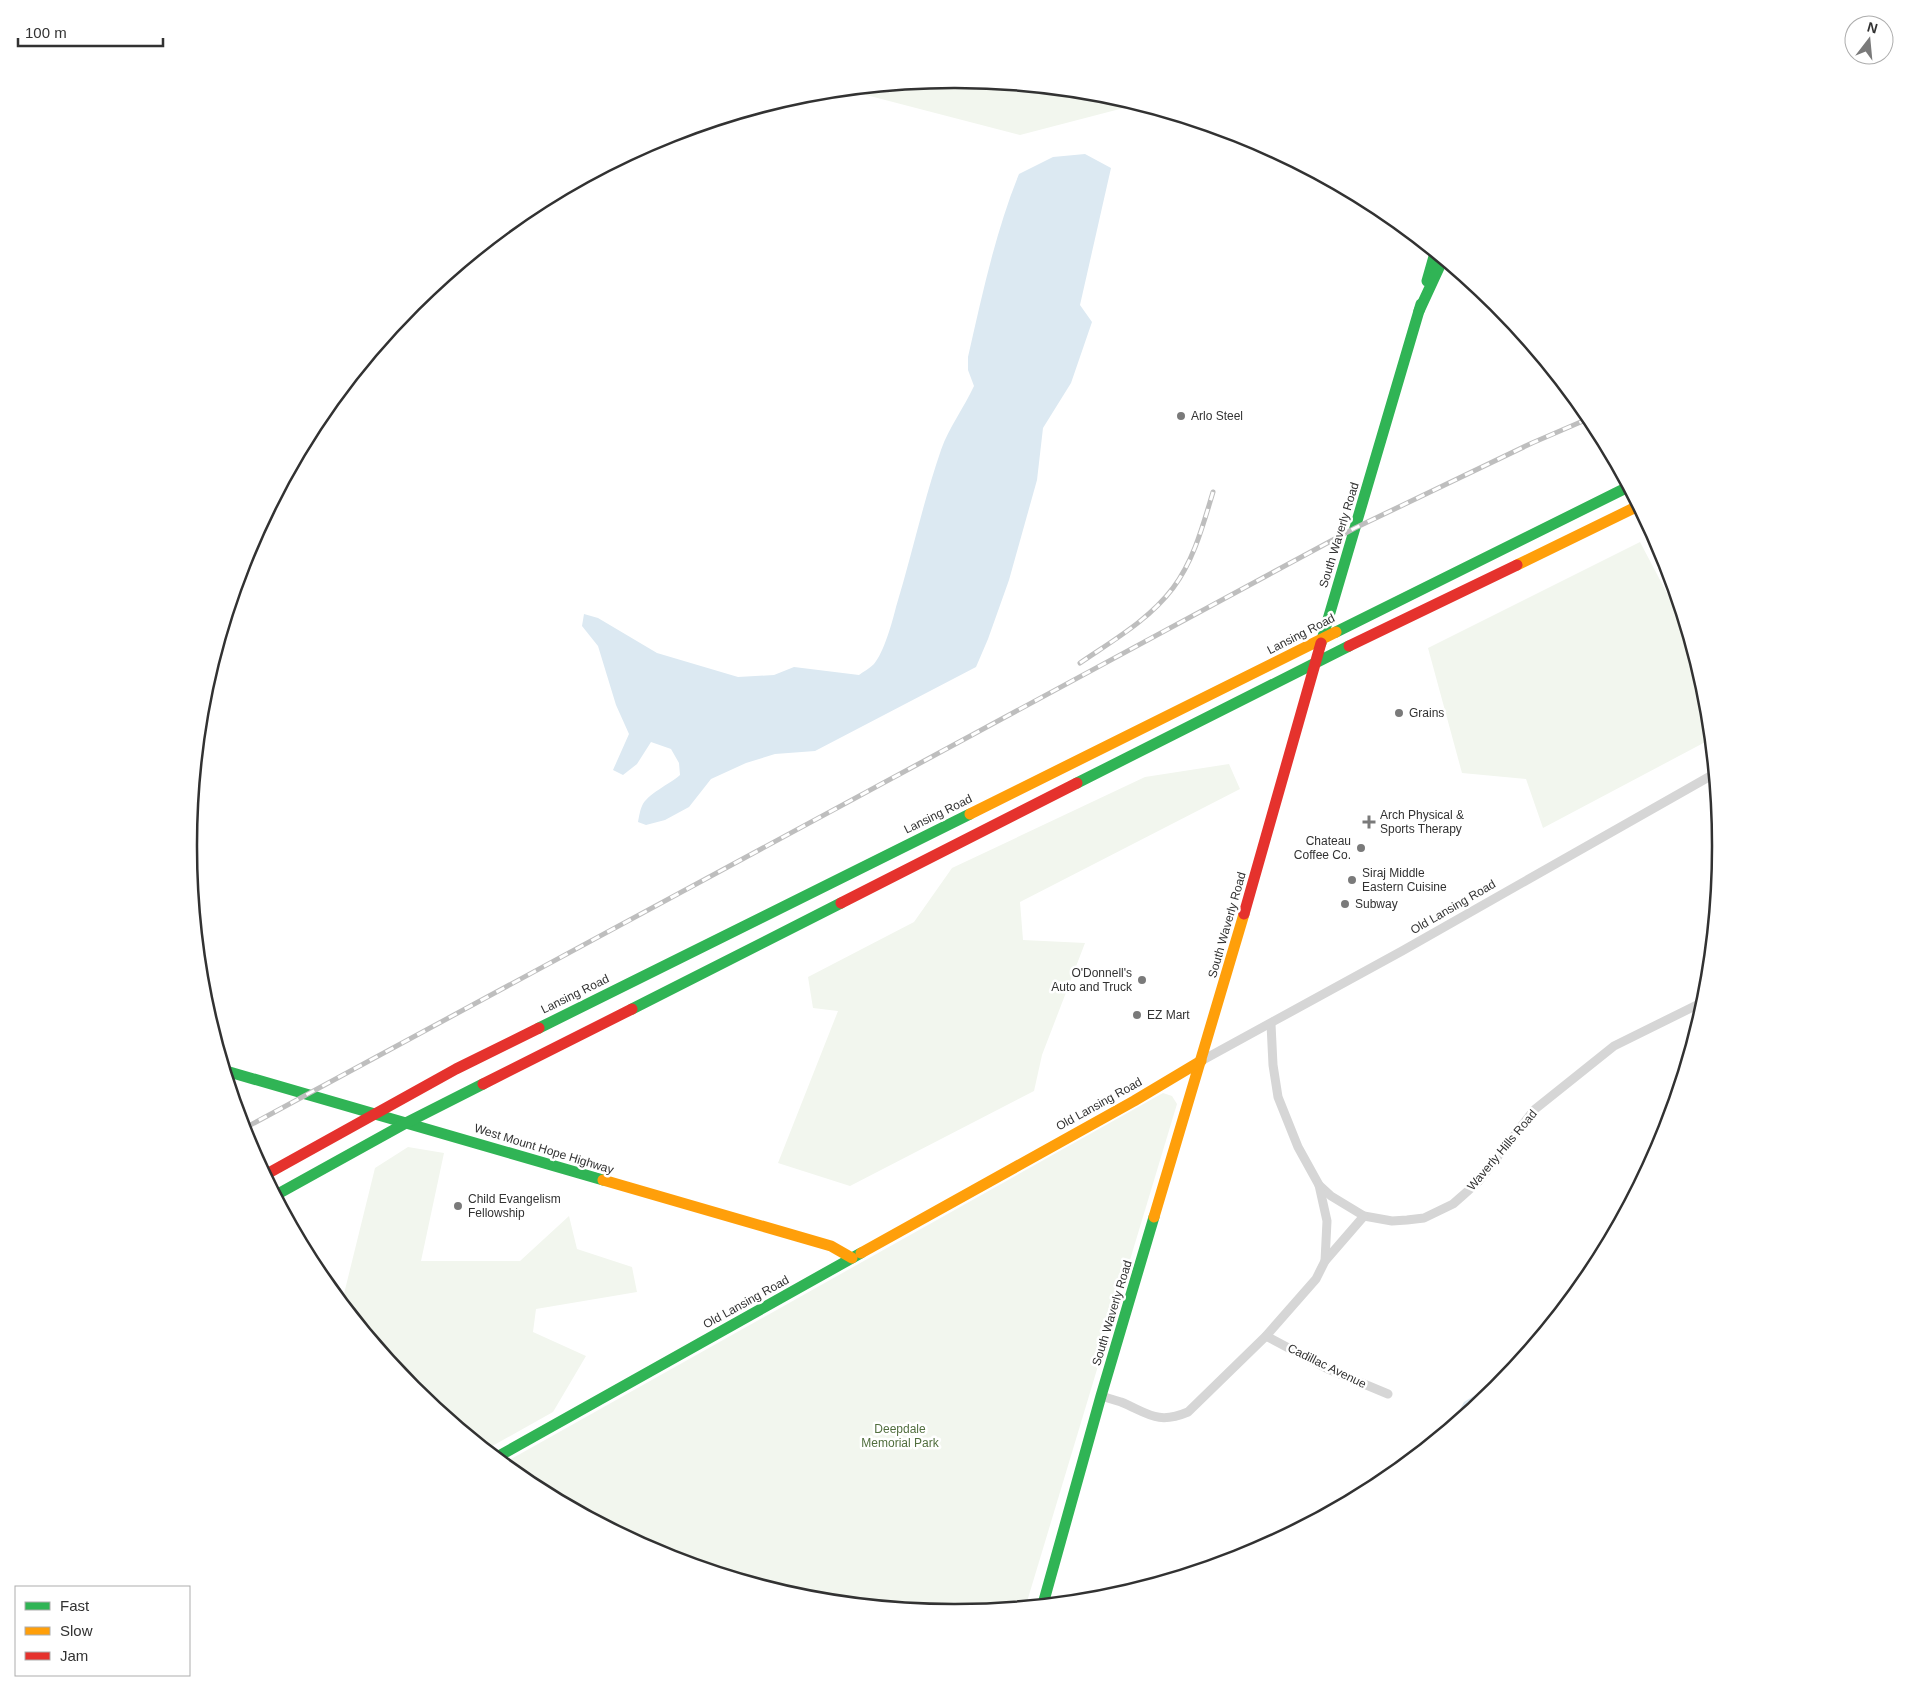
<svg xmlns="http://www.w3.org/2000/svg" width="1909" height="1691" viewBox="0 0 1909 1691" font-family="Helvetica,sans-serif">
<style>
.green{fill:#f2f6ee}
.water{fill:#dce9f2}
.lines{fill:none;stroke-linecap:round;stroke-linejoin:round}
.street{stroke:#d6d6d6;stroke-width:9}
.fast{stroke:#30b455;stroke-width:11}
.slow{stroke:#ff9f0a;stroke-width:11}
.jam{stroke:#e5322d;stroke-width:11}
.rail-casing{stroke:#bebebe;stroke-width:5}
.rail{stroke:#fff;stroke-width:3;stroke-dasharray:9;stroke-linecap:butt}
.poi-dot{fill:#7a7a7a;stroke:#fff;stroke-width:2}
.labels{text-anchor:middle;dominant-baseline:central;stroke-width:5;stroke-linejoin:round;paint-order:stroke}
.poi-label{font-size:12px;fill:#323232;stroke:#fff;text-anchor:start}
.street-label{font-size:12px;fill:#323232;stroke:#fff}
.park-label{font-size:12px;fill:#516e3e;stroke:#fff}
.rim{fill:none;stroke:#323232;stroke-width:2.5}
</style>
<rect width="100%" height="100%" fill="#fff"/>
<g class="green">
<path d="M 955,79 L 1104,94 L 1139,104 L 1020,135 L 866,95 L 868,87 Z"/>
<path d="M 1640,542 L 1687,631 L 1707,696 L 1711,739 L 1543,828 L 1526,779 L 1462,773 L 1428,648 Z"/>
<path d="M 1229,764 L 1240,789 L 1020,902 L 1023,940 L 1085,943 L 1042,1055 L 1034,1091 L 850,1186 L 778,1163 L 838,1011 L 813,1008 L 808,977 L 914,922 L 952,868 L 1145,777 Z"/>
<path d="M 1163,1093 L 1172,1096 L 1177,1104 L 1026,1605 L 954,1612 L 805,1597 L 661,1554 L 528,1483 L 504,1463 Z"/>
<path d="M 408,1147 L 444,1153 L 421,1261 L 520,1261 L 569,1216 L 577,1249 L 632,1267 L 637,1292 L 536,1309 L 533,1332 L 586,1356 L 553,1412 L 487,1449 L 412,1387 L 342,1302 L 375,1168 Z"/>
</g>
<g class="water">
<path d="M 1085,154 L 1111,168 L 1080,305 L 1092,322 L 1071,383 L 1043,428 L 1037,480 L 1009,580 L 988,639 L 976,667 L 815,751 L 775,754 L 746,763 L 711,779 L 689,807 L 665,820 L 646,825 L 638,822 C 639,817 640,810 642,806 C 647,794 670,784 680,775 L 679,763 L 671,749 L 651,742 L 637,764 L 623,775 L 613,770 L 629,734 L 616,705 L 598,646 L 582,626 L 584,614 L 598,618 L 657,653 L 738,677 L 774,675 L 794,667 L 859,675 C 863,672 870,668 874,664 C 884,652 892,623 896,607 C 912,555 923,502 941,450 C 949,427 964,408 974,386 L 968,370 L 968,357 C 982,296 995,233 1019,174 L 1053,157 Z"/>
<path d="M 1504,1378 L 1496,1388 L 1452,1424 L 1464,1402 Z"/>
</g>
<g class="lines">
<g class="street">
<path d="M 1271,1024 L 1273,1065 L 1278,1097 L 1298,1147 L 1319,1185 L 1331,1196 L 1364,1216 L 1392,1221 L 1407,1220 L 1424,1218 L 1453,1204 L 1461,1197 L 1478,1182 L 1534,1110 L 1614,1046 L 1705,1001"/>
<path d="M 1201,1061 L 1402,951 L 1714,774"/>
<path d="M 1319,1185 L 1327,1221 L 1325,1261"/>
<path d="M 1266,1336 L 1328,1369 L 1388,1394"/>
<path d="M 1101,1396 C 1108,1398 1114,1400 1121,1402 C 1148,1413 1157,1425 1188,1412 L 1266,1336 L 1316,1279 L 1325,1261 L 1364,1216"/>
</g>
<g class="fast">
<path d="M 1427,281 L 1435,253"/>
<path d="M 1419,311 L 1443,259"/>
<path d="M 1336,632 L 1628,487"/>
<path d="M 1321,643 L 1421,304"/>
<path d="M 1077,783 L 1349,646"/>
<path d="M 632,1009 L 841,903"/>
<path d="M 539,1028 L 970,814"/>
<path d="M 226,1071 L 603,1180"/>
<path d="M 276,1195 L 406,1123 L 483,1084"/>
<path d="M 497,1457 L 861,1253"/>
<path d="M 1043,1604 L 1101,1396 L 1154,1217"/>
</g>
<g class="slow">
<path d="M 1517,565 L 1638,506"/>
<path d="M 970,814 L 1336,632"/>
<path d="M 603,1180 L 831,1246 L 852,1258"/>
<path d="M 1154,1217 L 1244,914"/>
<path d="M 861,1253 L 1134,1101 L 1201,1061"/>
</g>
<g class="jam">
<path d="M 1349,646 L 1517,565"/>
<path d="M 841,903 L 1077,783"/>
<path d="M 1244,914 L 1321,643"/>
<path d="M 483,1084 L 632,1009"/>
<path d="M 265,1175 L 456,1069 L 539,1028"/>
</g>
<g class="rail-casing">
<g id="rail">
<path d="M 1080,663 C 1112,641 1149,620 1173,588 C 1194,560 1203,525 1213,492"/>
<path d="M 243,1129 L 1355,528 L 1532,443 L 1590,418"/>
</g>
</g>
<use href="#rail" class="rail"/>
</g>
<g class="poi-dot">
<circle cx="1181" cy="416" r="5"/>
<circle cx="1399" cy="713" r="5"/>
<path d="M1366.5 814.5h5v5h5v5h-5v5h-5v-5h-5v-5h5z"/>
<circle cx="1361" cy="848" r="5"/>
<circle cx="1352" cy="880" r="5"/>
<circle cx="1345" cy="904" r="5"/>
<circle cx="1142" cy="980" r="5"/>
<circle cx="1137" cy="1015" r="5"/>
<circle cx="458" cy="1206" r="5"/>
</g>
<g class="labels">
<g class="poi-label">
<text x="1191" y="416">Arlo Steel</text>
<text x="1409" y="713">Grains</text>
<text x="1380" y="815">Arch Physical &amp;<tspan x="1380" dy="14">Sports Therapy</tspan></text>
<text x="1351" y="841" text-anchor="end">Chateau<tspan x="1351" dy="14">Coffee Co.</tspan></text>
<text x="1362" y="873">Siraj Middle<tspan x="1362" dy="14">Eastern Cuisine</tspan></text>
<text x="1355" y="904">Subway</text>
<text x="1132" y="973" text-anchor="end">O'Donnell's<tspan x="1132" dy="14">Auto and Truck</tspan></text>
<text x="1147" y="1015">EZ Mart</text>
<text x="468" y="1199">Child Evangelism<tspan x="468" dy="14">Fellowship</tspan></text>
</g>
<g class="street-label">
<text transform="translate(1339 535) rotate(-73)">South Waverly Road</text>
<text transform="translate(1301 634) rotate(-27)">Lansing Road</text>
<text transform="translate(938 814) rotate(-26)">Lansing Road</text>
<text transform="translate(1453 907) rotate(-30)">Old Lansing Road</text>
<text transform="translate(1227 925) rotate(-74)">South Waverly Road</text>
<text transform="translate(575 994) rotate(-26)">Lansing Road</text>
<text transform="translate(1099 1104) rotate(-29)">Old Lansing Road</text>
<text transform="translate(544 1149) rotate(17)">West Mount Hope Highway</text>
<text transform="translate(1502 1150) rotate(-50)">Waverly Hills Road</text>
<text transform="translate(746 1302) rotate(-29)">Old Lansing Road</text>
<text transform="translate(1112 1313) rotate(-73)">South Waverly Road</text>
<text transform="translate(1327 1366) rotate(26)">Cadillac Avenue</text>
</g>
<g class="park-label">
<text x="900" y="1429">Deepdale<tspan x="900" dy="14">Memorial Park</tspan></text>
</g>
</g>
<path d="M0 0H1909V1691H0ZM954 88H955A757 757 0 0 1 1712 845V847A757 757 0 0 1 955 1604H954A757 757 0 0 1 197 847V845A757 757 0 0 1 954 88Z" fill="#fff" fill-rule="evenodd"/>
<path class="rim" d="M954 88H955A757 757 0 0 1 1712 845V847A757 757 0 0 1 955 1604H954A757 757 0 0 1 197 847V845A757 757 0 0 1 954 88Z"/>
<rect x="15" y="1586" width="175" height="90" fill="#ffffff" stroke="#adadad"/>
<rect x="25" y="1602" width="25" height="8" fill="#30b455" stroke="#adadad"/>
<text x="60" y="1611" font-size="15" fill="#323232">Fast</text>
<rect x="25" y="1627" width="25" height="8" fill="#ff9f0a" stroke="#adadad"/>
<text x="60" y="1636" font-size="15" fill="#323232">Slow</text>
<rect x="25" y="1652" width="25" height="8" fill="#e5322d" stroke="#adadad"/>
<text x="60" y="1661" font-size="15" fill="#323232">Jam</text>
<g transform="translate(1869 40) rotate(16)"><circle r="24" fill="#ffffff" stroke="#adadad"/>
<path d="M0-4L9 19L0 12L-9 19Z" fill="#7a7a7a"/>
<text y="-8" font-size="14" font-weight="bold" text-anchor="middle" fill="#323232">N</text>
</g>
<path d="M18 38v8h145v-8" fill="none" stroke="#323232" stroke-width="2.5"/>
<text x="25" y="38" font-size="15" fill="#323232" stroke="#ffffff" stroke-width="4" paint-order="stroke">100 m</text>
</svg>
